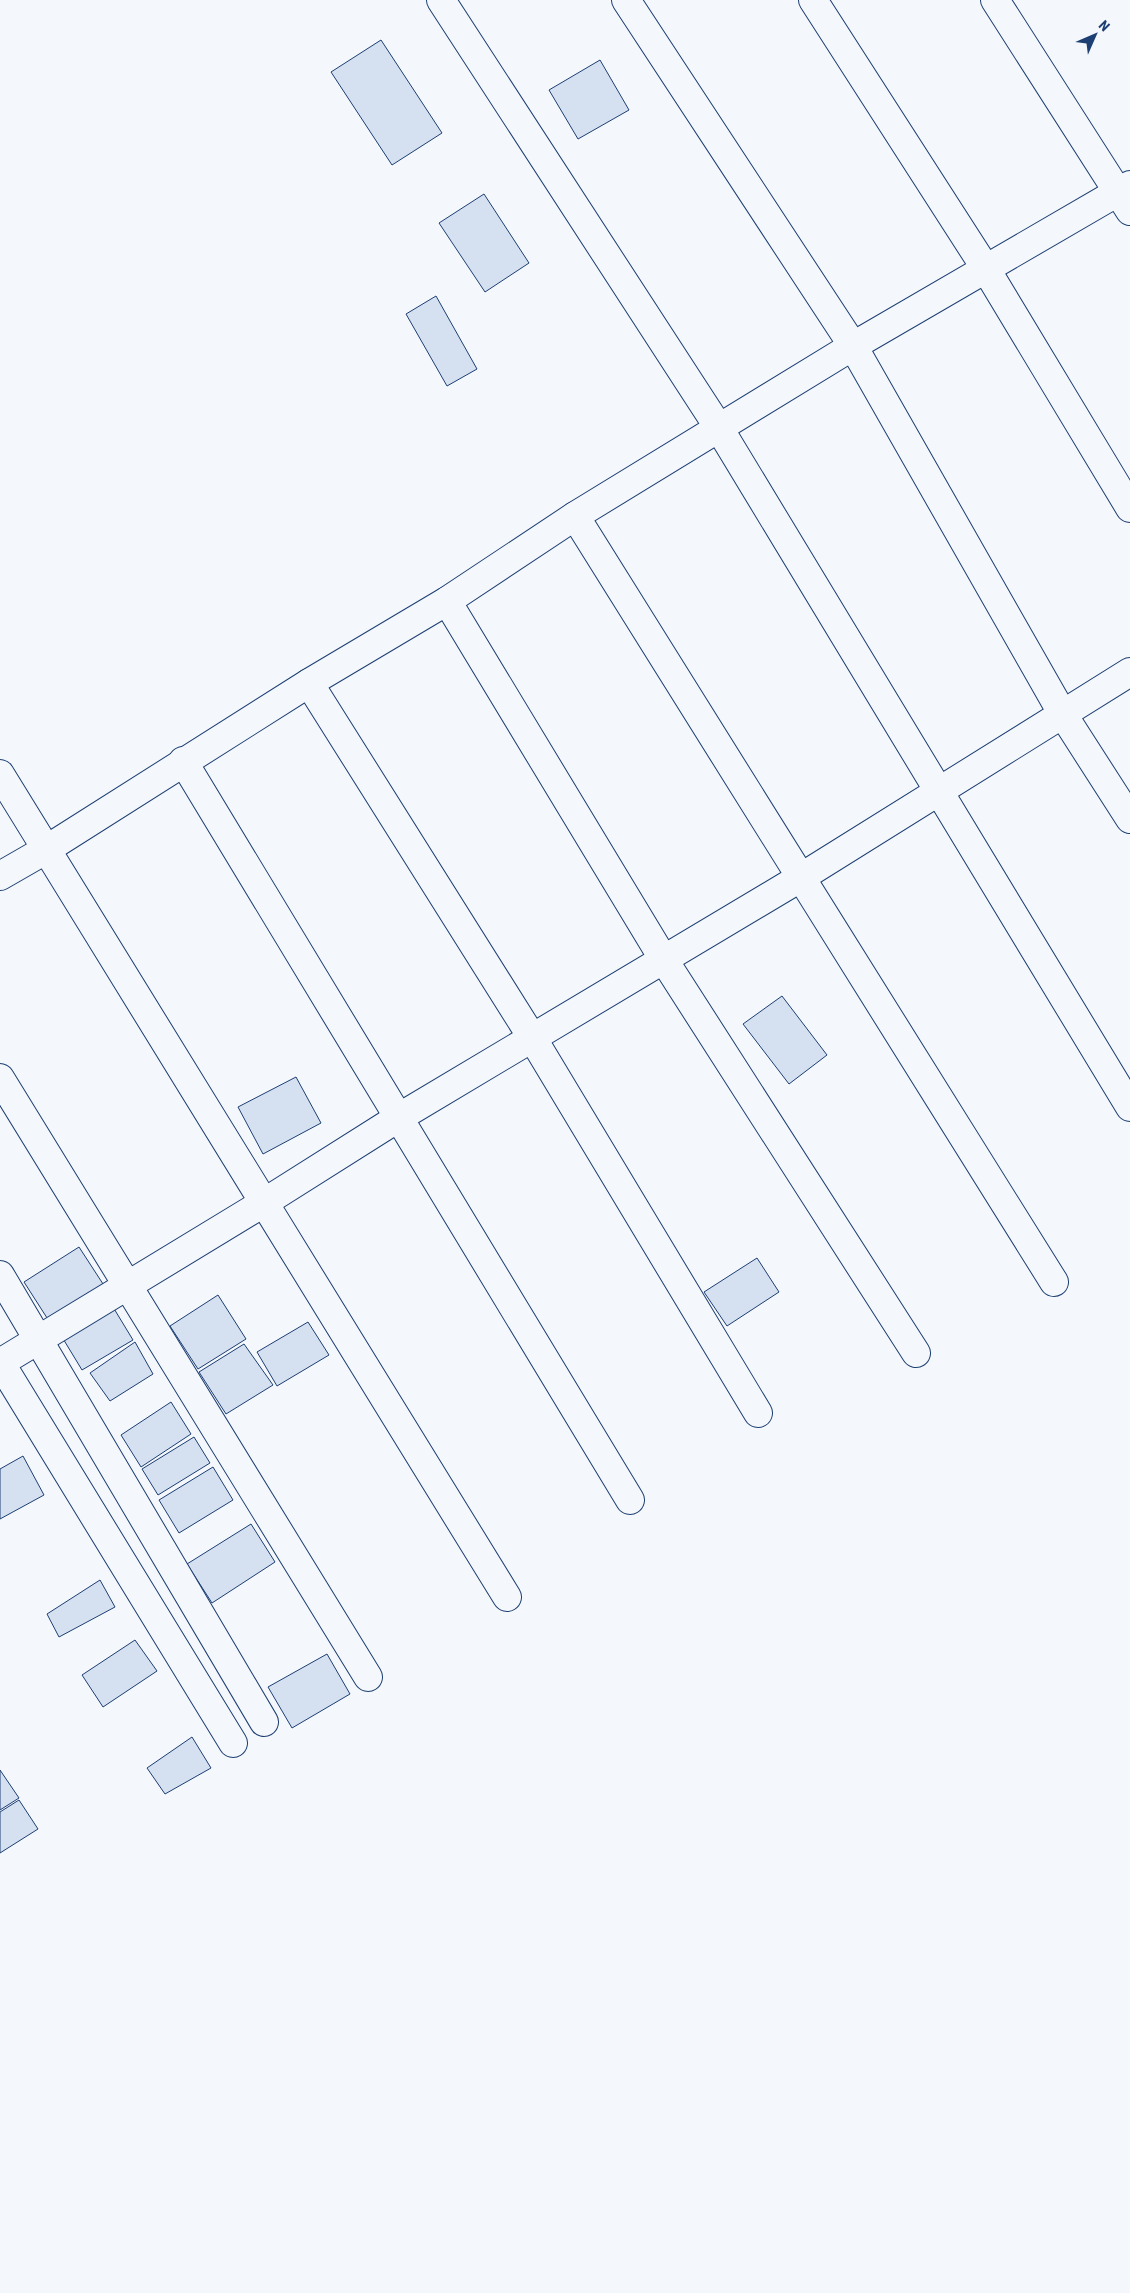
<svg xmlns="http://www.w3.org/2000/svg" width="1130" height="2293" viewBox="0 0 1130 2293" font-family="'Roboto Condensed',sans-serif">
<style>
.building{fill:#d5e0f0;stroke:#1d3f73}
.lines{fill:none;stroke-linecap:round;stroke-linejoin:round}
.street-casing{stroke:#1d3f73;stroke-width:30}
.street{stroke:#f4f7fb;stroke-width:28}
</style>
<rect width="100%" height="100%" fill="#f4f7fb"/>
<g class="building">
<path d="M 381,40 L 442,133 L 392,165 L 331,72 Z"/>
<path d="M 600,60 L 629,110 L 578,139 L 549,90 Z"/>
<path d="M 484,194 L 529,263 L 485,292 L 439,223 Z"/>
<path d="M 436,296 L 477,369 L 447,386 L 406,314 Z"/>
<path d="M 782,996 L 827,1055 L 789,1084 L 743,1024 Z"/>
<path d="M 296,1077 L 321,1123 L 263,1154 L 238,1107 Z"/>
<path d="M 79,1247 L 105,1287 L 49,1321 L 24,1282 Z"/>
<path d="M 757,1258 L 779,1292 L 727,1326 L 704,1292 Z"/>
<path d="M 218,1295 L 246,1339 L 198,1369 L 170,1326 Z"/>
<path d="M 113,1307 L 133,1340 L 82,1370 L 62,1337 Z"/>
<path d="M 308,1322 L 329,1355 L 277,1386 L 257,1352 Z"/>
<path d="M 135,1342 L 153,1374 L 110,1401 L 90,1373 Z"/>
<path d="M 244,1344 L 273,1385 L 226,1414 L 199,1372 Z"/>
<path d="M 171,1402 L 191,1434 L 141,1467 L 121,1435 Z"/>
<path d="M 194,1437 L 210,1463 L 158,1495 L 142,1469 Z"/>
<path d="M 23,1456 L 44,1495 L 0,1519 L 0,1469 Z"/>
<path d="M 213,1467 L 233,1500 L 179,1533 L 159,1500 Z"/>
<path d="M 251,1524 L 275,1562 L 212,1603 L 187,1564 Z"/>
<path d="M 100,1580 L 115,1607 L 59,1637 L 47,1614 Z"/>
<path d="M 135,1640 L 157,1671 L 103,1707 L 82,1675 Z"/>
<path d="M 327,1654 L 350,1694 L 292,1728 L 268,1687 Z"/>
<path d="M 192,1737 L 211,1768 L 165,1794 L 147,1768 Z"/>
<path d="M 0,1770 L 19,1798 L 0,1810 Z"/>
<path d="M 19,1800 L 38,1829 L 0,1853 L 0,1812 Z"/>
</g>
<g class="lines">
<g class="street-casing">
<g id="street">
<path d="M 441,0 L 719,428 L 1130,1107"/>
<path d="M 626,0 L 853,346 L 1062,713 L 1130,819"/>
<path d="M 813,0 L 986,269 L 1130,508"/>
<path d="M 995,0 L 1130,211"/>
<path d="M 575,516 L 1054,1282"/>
<path d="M 447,601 L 664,960 L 916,1353"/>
<path d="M 309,683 L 533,1039 L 758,1413"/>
<path d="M 183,761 L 630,1500"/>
<path d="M 0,774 L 507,1597"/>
<path d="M 0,876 L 47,849 L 309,683 L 447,601 L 575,516 L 853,346 L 1130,185"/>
<path d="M 0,1078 L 368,1677"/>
<path d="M 0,1275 L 264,1722"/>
<path d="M 0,1362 L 233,1743"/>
<path d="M 0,1363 L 265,1202 L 398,1118 L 800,878 L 1130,672"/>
</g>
</g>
<use href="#street" class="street"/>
</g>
<g transform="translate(1095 35) rotate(45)" stroke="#f4f7fb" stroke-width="4" paint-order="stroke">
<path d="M0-4L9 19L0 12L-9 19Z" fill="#1d3f73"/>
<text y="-8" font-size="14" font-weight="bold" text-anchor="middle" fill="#1d3f73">N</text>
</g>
</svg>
